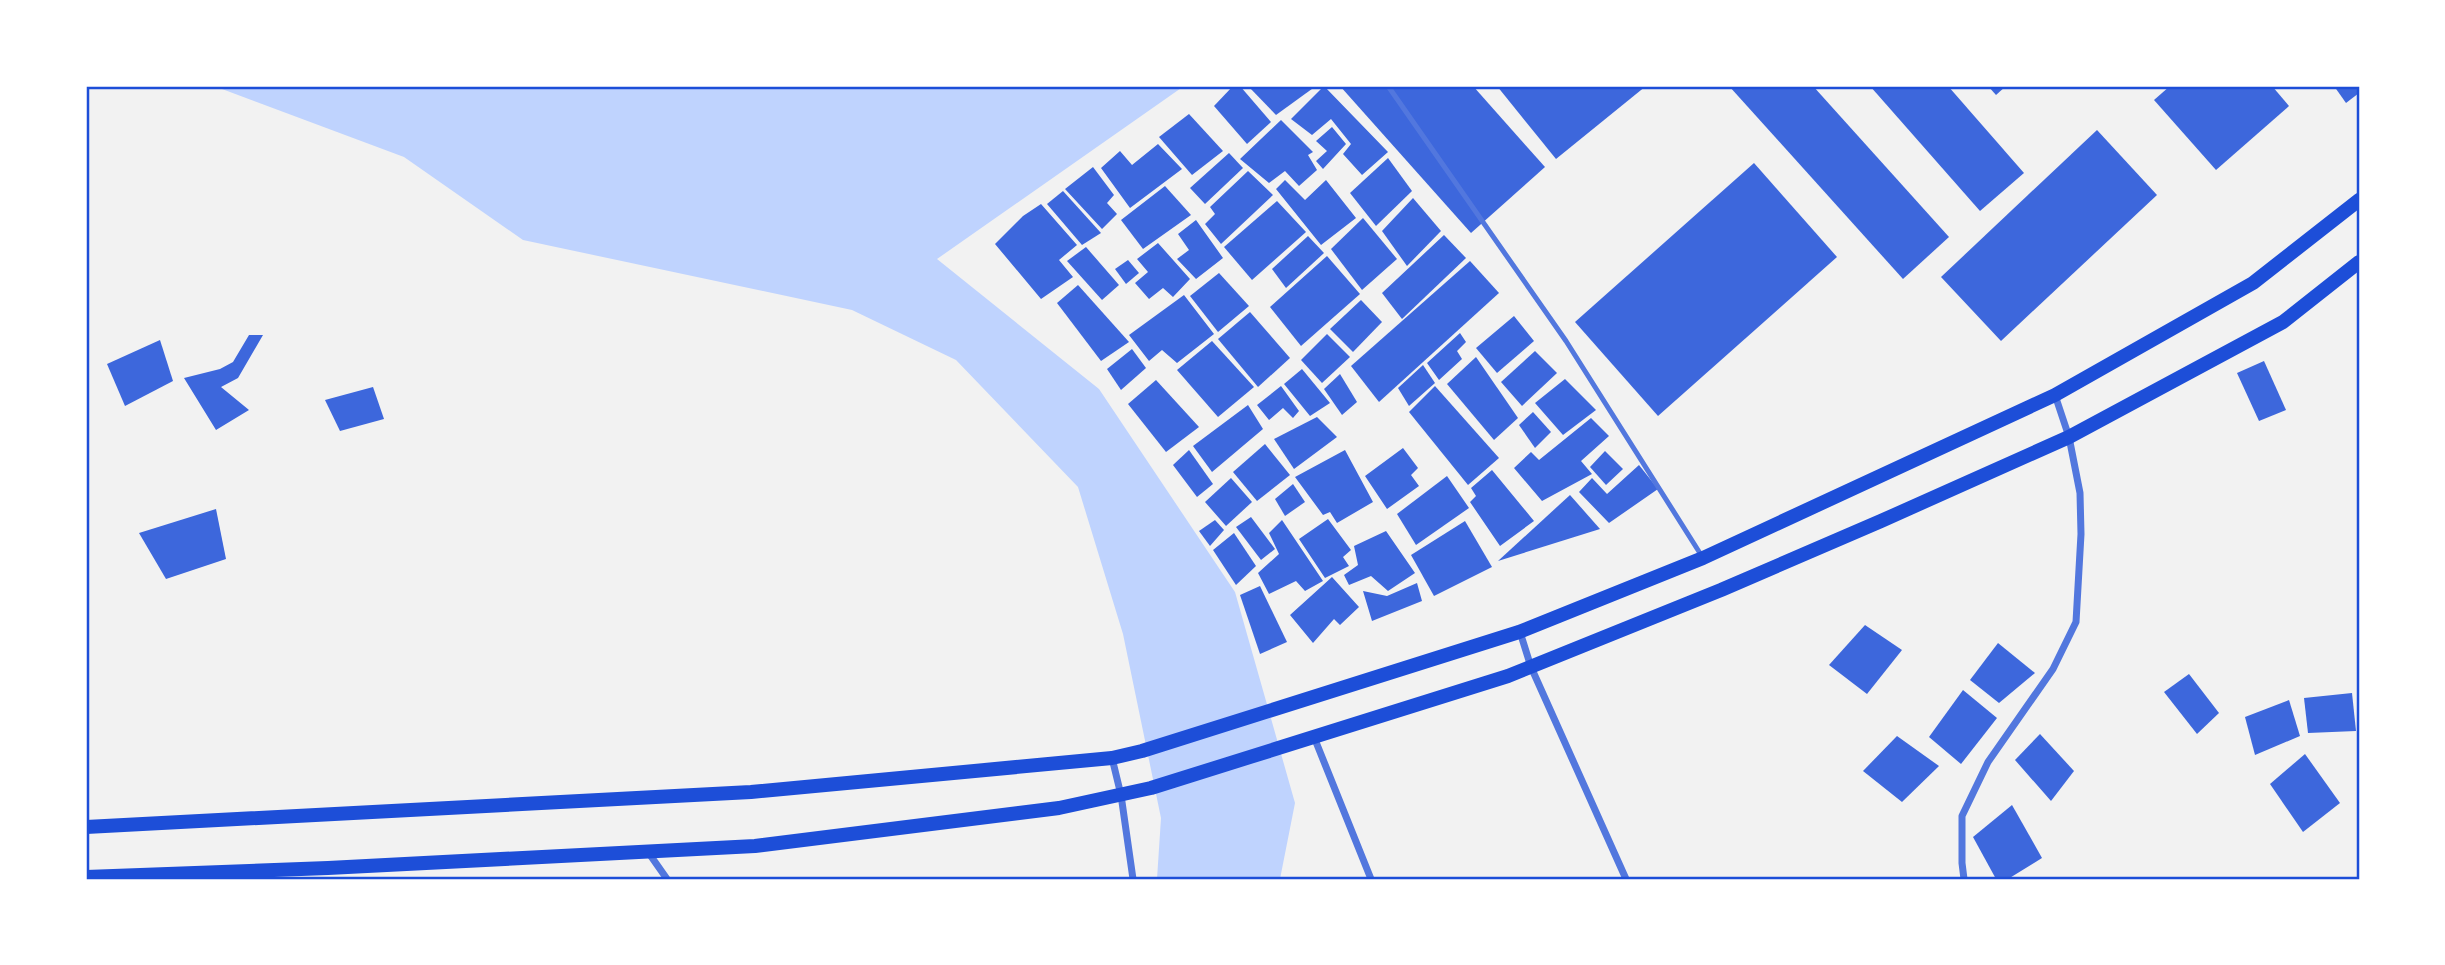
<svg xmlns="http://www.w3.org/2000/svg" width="2445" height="965" viewBox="0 0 2445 965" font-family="Mulish,sans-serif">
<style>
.water{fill:#bfd3fe}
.building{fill:#3d67dc}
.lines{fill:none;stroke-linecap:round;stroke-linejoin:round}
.service{stroke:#5277de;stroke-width:5}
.minor{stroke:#5277de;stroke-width:7}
.secondary{stroke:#1d4ed8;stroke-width:14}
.neatline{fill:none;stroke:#1d4ed8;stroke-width:2.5}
</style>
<rect width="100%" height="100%" fill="#f2f2f2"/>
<path class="water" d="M 214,86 L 1184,86 L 937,259 L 1099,389 L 1235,592 L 1295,803 L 1280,879 L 1157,879 L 1161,818 L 1123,634 L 1078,487 L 956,360 L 852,310 L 523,240 L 404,157 Z"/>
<g class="building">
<path d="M 1233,86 L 1240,86 L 1271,122 L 1247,144 L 1214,106 Z"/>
<path d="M 1248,86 L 1316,86 L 1276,115 Z"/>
<path d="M 1324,86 L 1388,152 L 1362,175 L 1343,154 L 1351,144 L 1331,119 L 1312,135 L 1291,119 Z"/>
<path d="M 1340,86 L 1473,86 L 1545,167 L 1471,233 Z"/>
<path d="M 1497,86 L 1646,86 L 1556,159 Z"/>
<path d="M 1729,86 L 1813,86 L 1949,237 L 1903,279 Z"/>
<path d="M 1870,86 L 1948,86 L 2024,173 L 1980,211 Z"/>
<path d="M 1988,86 L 2006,86 L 1996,95 Z"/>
<path d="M 2170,86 L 2272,86 L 2289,106 L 2216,170 L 2154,100 Z"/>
<path d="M 2334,86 L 2359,86 L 2359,93 L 2346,103 Z"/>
<path d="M 1189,114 L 1223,151 L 1192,175 L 1159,137 Z"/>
<path d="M 1281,120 L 1313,152 L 1308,155 L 1317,170 L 1299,186 L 1285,171 L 1269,183 L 1240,159 Z"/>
<path d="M 1332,127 L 1346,144 L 1323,169 L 1316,161 L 1327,151 L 1316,141 Z"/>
<path d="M 2097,130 L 2157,195 L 2001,341 L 1941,277 Z"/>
<path d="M 1158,144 L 1182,169 L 1130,208 L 1101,168 L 1120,151 L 1132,165 Z"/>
<path d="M 1229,153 L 1243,168 L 1205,204 L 1190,188 Z"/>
<path d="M 1388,158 L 1412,191 L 1376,226 L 1350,193 Z"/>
<path d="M 1754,163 L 1837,257 L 1658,416 L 1575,322 Z"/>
<path d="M 1093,167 L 1114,195 L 1107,203 L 1117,214 L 1102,229 L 1065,189 Z"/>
<path d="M 1248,171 L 1273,195 L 1221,244 L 1205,224 L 1215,214 L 1210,207 Z"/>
<path d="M 1285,180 L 1305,200 L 1326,180 L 1356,218 L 1321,245 L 1276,189 Z"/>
<path d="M 1165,186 L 1191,215 L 1143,249 L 1121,220 Z"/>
<path d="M 1063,191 L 1101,233 L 1082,245 L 1047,204 Z"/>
<path d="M 1413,198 L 1441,231 L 1407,266 L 1382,231 Z"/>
<path d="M 1277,201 L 1306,232 L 1252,280 L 1224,247 Z"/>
<path d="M 1041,204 L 1077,245 L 1059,260 L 1073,277 L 1041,299 L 995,244 L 1023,216 Z"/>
<path d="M 1363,218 L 1397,259 L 1362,290 L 1331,249 Z"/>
<path d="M 1196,220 L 1223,258 L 1196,279 L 1177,259 L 1189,250 L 1178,234 Z"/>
<path d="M 1444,235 L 1466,258 L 1402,319 L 1382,293 Z"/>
<path d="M 1308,236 L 1324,253 L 1286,288 L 1272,269 Z"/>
<path d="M 1158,243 L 1190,279 L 1173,297 L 1163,288 L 1149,299 L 1135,283 L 1148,272 L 1137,259 Z"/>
<path d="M 1086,247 L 1119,285 L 1102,300 L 1067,261 Z"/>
<path d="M 1327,256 L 1360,294 L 1301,346 L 1270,307 Z"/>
<path d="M 1128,260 L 1139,273 L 1126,284 L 1115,269 Z"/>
<path d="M 1470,261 L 1499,293 L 1379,402 L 1351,366 Z"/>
<path d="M 1219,273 L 1249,306 L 1218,332 L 1190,296 Z"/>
<path d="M 1078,285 L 1129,342 L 1101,361 L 1057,303 Z"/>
<path d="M 1184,295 L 1214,334 L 1177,363 L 1162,350 L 1149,361 L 1129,335 Z"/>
<path d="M 1361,300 L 1382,322 L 1353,352 L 1330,329 Z"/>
<path d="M 1250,312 L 1290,358 L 1258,387 L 1218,339 Z"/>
<path d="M 1514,316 L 1534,341 L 1497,373 L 1476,348 Z"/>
<path d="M 1460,333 L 1466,342 L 1457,351 L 1462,359 L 1439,380 L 1427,363 Z"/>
<path d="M 1327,334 L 1350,357 L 1322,383 L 1301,360 Z"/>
<path d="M 249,335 L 263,335 L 238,378 L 221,387 L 249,410 L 216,430 L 184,378 L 220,369 L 233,362 Z"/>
<path d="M 160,340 L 173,381 L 125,406 L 107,364 Z"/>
<path d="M 1212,341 L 1254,387 L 1218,417 L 1177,370 Z"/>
<path d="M 1132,349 L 1146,368 L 1121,390 L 1107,369 Z"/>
<path d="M 1535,351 L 1557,373 L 1522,406 L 1501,382 Z"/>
<path d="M 1476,357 L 1518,418 L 1494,440 L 1447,384 Z"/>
<path d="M 2264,361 L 2286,410 L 2259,421 L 2237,373 Z"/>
<path d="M 1423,365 L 1435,383 L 1409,406 L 1398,388 Z"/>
<path d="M 1302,369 L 1330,403 L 1310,416 L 1284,384 Z"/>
<path d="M 1340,374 L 1357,402 L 1342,415 L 1324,389 Z"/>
<path d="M 1565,379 L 1596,410 L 1563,435 L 1535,403 Z"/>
<path d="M 1156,380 L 1199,427 L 1166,452 L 1128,404 Z"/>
<path d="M 1281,386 L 1299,411 L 1293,418 L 1283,408 L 1269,420 L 1257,405 Z"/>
<path d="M 1435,386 L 1499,458 L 1468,485 L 1409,412 Z"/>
<path d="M 373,387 L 384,419 L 340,431 L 325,400 Z"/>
<path d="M 1248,405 L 1263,429 L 1212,472 L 1193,446 Z"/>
<path d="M 1533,412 L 1551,432 L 1535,448 L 1519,425 Z"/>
<path d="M 1317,417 L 1337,437 L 1294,469 L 1274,439 Z"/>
<path d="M 1591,418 L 1609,436 L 1581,461 L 1592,474 L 1542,501 L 1514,468 L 1531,452 L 1539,460 Z"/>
<path d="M 1265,444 L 1290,475 L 1257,501 L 1233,472 Z"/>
<path d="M 1403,448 L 1418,468 L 1411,475 L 1419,486 L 1387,509 L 1365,476 Z"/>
<path d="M 1189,450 L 1213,484 L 1197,497 L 1173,465 Z"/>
<path d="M 1345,450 L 1373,502 L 1337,523 L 1330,512 L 1323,515 L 1295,477 Z"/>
<path d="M 1605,451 L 1623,469 L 1606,485 L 1590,467 Z"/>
<path d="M 1639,465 L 1658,489 L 1609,523 L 1579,492 L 1592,478 L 1607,494 Z"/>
<path d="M 1492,470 L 1534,521 L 1500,546 L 1470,502 L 1476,496 L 1471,488 Z"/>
<path d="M 1447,476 L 1469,508 L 1416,545 L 1397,514 Z"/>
<path d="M 1231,478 L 1252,502 L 1226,526 L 1205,502 Z"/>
<path d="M 1293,484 L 1305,502 L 1285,516 L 1275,499 Z"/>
<path d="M 1570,495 L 1600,529 L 1498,561 Z"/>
<path d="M 216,509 L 226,559 L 166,579 L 139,533 Z"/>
<path d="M 1251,517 L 1275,549 L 1261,560 L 1236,527 Z"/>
<path d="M 1328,519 L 1351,550 L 1343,557 L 1349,566 L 1325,578 L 1299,539 Z"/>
<path d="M 1215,520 L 1224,530 L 1210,546 L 1199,531 Z"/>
<path d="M 1282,520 L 1323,581 L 1305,591 L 1296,581 L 1269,594 L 1258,573 L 1279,554 L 1269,533 Z"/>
<path d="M 1465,521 L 1492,567 L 1434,596 L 1411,555 Z"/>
<path d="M 1386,531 L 1415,573 L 1388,591 L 1371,576 L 1349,585 L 1344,575 L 1358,565 L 1354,546 Z"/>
<path d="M 1234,533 L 1256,566 L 1236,585 L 1213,550 Z"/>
<path d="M 1332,577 L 1359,607 L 1340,625 L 1334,619 L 1313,643 L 1290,615 Z"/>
<path d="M 1417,583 L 1422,601 L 1372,621 L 1363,591 L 1387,596 Z"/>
<path d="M 1260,586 L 1287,642 L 1260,654 L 1240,595 Z"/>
<path d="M 1865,625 L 1902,650 L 1867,694 L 1829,665 Z"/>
<path d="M 1998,643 L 2035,673 L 1999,703 L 1970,680 Z"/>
<path d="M 2189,674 L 2219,713 L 2197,734 L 2164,692 Z"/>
<path d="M 1963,690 L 1997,718 L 1961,764 L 1929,737 Z"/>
<path d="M 2352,693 L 2356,731 L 2308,733 L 2304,698 Z"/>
<path d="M 2289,700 L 2300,736 L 2255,755 L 2245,717 Z"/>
<path d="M 2040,734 L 2074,771 L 2051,801 L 2015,760 Z"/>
<path d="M 1897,736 L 1939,766 L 1902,802 L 1863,771 Z"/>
<path d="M 2305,754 L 2340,803 L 2303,832 L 2270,784 Z"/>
<path d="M 2012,805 L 2042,858 L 2008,879 L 1996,879 L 1973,837 Z"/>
</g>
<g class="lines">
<path class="service" d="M 1388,86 L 1566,341 L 1703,558"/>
<g class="minor">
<path d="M 1520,632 L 1531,667 L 1626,879"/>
<path d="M 1314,737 L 1371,879"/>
<path d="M 1112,758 L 1121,795 L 1133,879"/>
<path d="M 648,852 L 667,879"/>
<path d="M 1964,879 L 1962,863 L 1962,816 L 1988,762 L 2053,669 L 2076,622 L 2081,534 L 2080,493 L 2069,437 L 2055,395"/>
</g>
<g class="secondary">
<path d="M 86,827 L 751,792 L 1112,758 L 1142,751 L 1519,632 L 1703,558 L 2055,395 L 2253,283 L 2359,200"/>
<path d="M 86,877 L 328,868 L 755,846 L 1059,808 L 1151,788 L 1508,676 L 1721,590 L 1881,521 L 2069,437 L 2283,322 L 2359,262"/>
</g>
</g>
<rect width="2445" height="965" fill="none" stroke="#ffffff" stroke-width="175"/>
<rect x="88" y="88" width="2270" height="790" class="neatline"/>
</svg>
